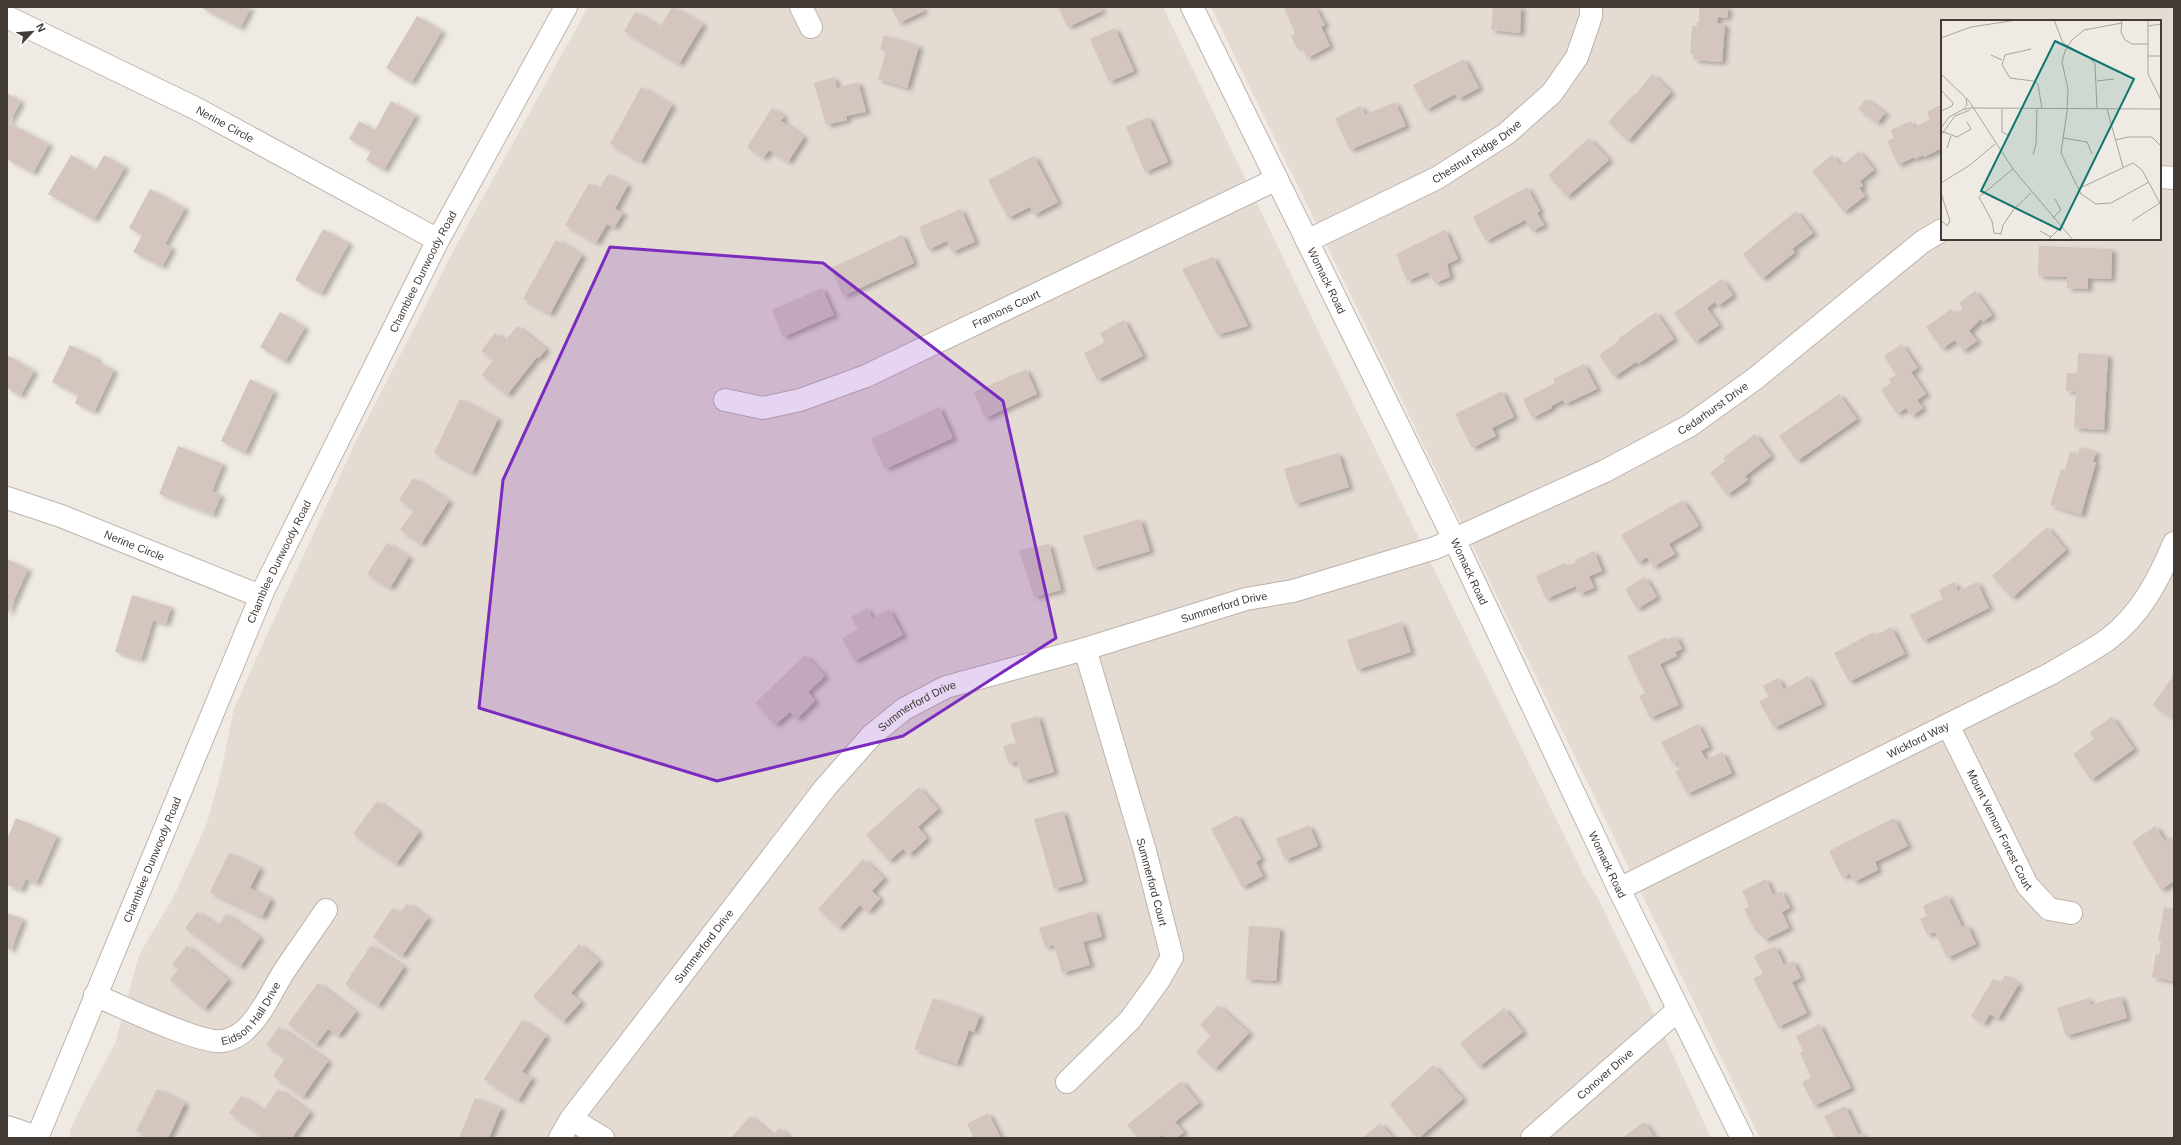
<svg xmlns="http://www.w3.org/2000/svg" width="2181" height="1145" viewBox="0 0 2181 1145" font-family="Helvetica,sans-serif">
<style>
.residential{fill:#e4dbd3;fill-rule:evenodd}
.building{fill:#d4c6be;filter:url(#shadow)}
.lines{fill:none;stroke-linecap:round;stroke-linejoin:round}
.minor-casing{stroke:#beb3ab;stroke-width:24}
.minor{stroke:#fff;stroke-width:22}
.marked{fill:#7b2cbf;fill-opacity:0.2;stroke:#7b2cbf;stroke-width:3;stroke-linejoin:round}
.labels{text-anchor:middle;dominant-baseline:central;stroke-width:3.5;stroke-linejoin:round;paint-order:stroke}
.street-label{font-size:11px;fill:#423a35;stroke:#fff}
.inset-road{fill:none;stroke:#aaa49e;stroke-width:1}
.view{fill:#0f766e;fill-opacity:0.15;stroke:#0f766e;stroke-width:2}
.inset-edge{fill:none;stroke:#423a35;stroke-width:2}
</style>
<defs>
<filter id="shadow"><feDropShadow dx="4.5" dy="2.5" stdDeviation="2" flood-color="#0004"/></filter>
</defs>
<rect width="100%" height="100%" fill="#f0eae4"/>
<g class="residential">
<path d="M 588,7 L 1163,7 L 1346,389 L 1584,876 L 1598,898 L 1663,1033 L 1711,1138 L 69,1138 L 71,1128 L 88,1093 L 115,1044 L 139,955 L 174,896 L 207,823 L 221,772 L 234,709 L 261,648 L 356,441 L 455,248 Z"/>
<path d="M 1211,7 L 2174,7 L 2174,1138 L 1760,1138 ZM 1942,21 L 2160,21 L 2160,239 L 1942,239 Z"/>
</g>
<g class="building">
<path d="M 200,7 L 251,7 L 240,28 Z"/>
<path d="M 672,7 L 703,24 L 679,64 L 624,31 L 635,12 L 660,27 Z"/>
<path d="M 891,7 L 922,7 L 924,11 L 899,23 Z"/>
<path d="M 1058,7 L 1100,7 L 1102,11 L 1068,27 Z"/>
<path d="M 1284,7 L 1315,7 L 1325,25 L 1321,27 L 1330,46 L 1307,58 L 1301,46 L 1297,48 L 1291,36 L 1295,33 Z"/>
<path d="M 1493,7 L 1521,7 L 1520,33 L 1491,30 Z"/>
<path d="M 1699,7 L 1728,7 L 1727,18 L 1718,17 L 1717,23 L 1725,24 L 1722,62 L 1694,60 L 1694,55 L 1690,54 L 1692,26 L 1697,26 L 1697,22 L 1699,22 Z"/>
<path d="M 417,16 L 442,31 L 411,83 L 386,68 Z"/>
<path d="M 1115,28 L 1134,71 L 1109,82 L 1090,39 Z"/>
<path d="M 884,35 L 919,46 L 907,88 L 878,79 L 886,51 L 880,49 Z"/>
<path d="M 1464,59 L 1479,88 L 1458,99 L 1455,94 L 1426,110 L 1413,85 Z"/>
<path d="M 1652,74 L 1671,92 L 1628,141 L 1608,122 L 1634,94 L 1635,95 Z"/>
<path d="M 834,77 L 837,88 L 858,82 L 866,112 L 846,116 L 847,120 L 826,125 L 814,83 Z"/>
<path d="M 641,87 L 672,105 L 641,162 L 610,144 Z"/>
<path d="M 7,93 L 21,101 L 9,123 L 49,144 L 33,173 L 7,159 Z"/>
<path d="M 1866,99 L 1885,113 L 1877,123 L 1858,109 Z"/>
<path d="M 391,101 L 416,115 L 384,170 L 366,160 L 371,151 L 349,139 L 359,121 L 375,130 Z"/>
<path d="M 1395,102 L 1406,126 L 1350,150 L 1335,118 L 1361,106 L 1365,115 Z"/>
<path d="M 1942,104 L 1942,148 L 1924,157 L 1923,155 L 1915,159 L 1914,157 L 1898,165 L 1887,141 L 1894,138 L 1891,130 L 1911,121 L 1914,128 L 1930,119 L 1927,112 Z"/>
<path d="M 772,108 L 784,116 L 781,121 L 804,137 L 788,162 L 769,150 L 763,158 L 747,147 Z"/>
<path d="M 1148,117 L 1168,162 L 1145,172 L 1126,127 Z"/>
<path d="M 1589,138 L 1609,160 L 1567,197 L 1548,175 Z"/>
<path d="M 1859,151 L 1874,170 L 1860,181 L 1863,186 L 1859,188 L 1865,196 L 1844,212 L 1812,171 L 1832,155 L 1841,166 Z"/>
<path d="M 71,155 L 96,170 L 104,155 L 125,167 L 94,220 L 48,194 Z"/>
<path d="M 1034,156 L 1058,202 L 1034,215 L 1030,207 L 1008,218 L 988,180 Z"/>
<path d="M 608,174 L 628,185 L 615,209 L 623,213 L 614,228 L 607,224 L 596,243 L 565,225 L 589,183 L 599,189 Z"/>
<path d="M 1527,187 L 1540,211 L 1537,213 L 1544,225 L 1532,231 L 1525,220 L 1486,241 L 1473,217 Z"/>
<path d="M 150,189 L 185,208 L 165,244 L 172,248 L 162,267 L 133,252 L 142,235 L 129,228 Z"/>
<path d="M 961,209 L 975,242 L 952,252 L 947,241 L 928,250 L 919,227 Z"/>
<path d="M 1796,211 L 1813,233 L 1792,249 L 1795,252 L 1762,279 L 1743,254 Z"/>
<path d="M 323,229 L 349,243 L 321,294 L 295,280 Z"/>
<path d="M 1445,230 L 1458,259 L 1447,264 L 1450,277 L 1435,283 L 1428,272 L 1407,281 L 1396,254 Z"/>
<path d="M 902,235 L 914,263 L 843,296 L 831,268 Z"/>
<path d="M 556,240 L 582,255 L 550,314 L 523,299 Z"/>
<path d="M 2039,246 L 2112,249 L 2111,279 L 2088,278 L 2088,289 L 2067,288 L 2067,277 L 2038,276 Z"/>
<path d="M 1213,257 L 1248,326 L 1217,335 L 1182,269 Z"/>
<path d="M 1722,279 L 1733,295 L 1718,306 L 1715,302 L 1707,308 L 1719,325 L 1695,342 L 1674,313 Z"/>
<path d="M 822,288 L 834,315 L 783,337 L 772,310 Z"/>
<path d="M 1975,291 L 1992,315 L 1983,322 L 1981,319 L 1969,331 L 1977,341 L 1963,351 L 1955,340 L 1942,349 L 1926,327 L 1951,309 L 1955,314 L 1963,309 L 1959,303 Z"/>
<path d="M 280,312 L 305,327 L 285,362 L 260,347 Z"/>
<path d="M 1656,312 L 1674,339 L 1638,364 L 1636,362 L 1614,377 L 1599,355 L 1620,340 L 1619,338 Z"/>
<path d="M 1124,320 L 1143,356 L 1097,380 L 1084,353 L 1105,342 L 1100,333 Z"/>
<path d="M 517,326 L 546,349 L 539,358 L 537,357 L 507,395 L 482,375 L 493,360 L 481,351 L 495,333 L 505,341 Z"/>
<path d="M 1902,344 L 1918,368 L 1911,372 L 1926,394 L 1917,400 L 1923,408 L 1912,416 L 1906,408 L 1897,414 L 1881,390 L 1891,383 L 1889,379 L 1896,375 L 1884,356 Z"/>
<path d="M 70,345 L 97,358 L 96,361 L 114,370 L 94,412 L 75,403 L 78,395 L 52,382 Z"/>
<path d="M 2078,353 L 2108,355 L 2104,430 L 2074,428 L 2076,392 L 2066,391 L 2067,373 L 2077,373 Z"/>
<path d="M 7,355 L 34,371 L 20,396 L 7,388 Z"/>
<path d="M 1584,364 L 1597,389 L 1565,404 L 1563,400 L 1551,406 L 1552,408 L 1532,418 L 1523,399 L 1555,383 L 1553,379 Z"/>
<path d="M 1026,369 L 1037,394 L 985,418 L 974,392 Z"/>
<path d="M 250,379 L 274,391 L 245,453 L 221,441 Z"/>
<path d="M 1502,391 L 1514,417 L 1492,428 L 1496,436 L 1472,448 L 1455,414 Z"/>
<path d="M 1839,394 L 1857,419 L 1797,461 L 1779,436 Z"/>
<path d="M 460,399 L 498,419 L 472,473 L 434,453 Z"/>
<path d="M 939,407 L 953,438 L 885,469 L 871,439 Z"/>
<path d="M 1755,434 L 1771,456 L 1745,476 L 1748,480 L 1727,495 L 1710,472 L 1725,461 L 1723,458 Z"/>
<path d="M 178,446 L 223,464 L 212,491 L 221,495 L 213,515 L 159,494 Z"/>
<path d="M 2080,447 L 2096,452 L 2093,462 L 2096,462 L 2081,515 L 2050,505 L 2061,469 L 2065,470 L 2070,451 L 2078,454 Z"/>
<path d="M 1338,453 L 1349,487 L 1295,504 L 1284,469 Z"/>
<path d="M 413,478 L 449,501 L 421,544 L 400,530 L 414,510 L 399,500 Z"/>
<path d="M 1683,500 L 1699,526 L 1669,544 L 1675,554 L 1653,567 L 1647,557 L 1638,563 L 1621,535 Z"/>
<path d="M 1140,519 L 1150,551 L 1093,568 L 1083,536 Z"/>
<path d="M 2047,527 L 2066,550 L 2012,598 L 1992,576 Z"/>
<path d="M 387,543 L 409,557 L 390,588 L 367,574 Z"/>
<path d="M 1049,544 L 1061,590 L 1034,597 L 1019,550 Z"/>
<path d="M 1594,551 L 1602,571 L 1589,576 L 1594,588 L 1579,594 L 1576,586 L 1546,599 L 1536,576 L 1565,563 L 1567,566 L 1576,562 L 1575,560 Z"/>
<path d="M 7,559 L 28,569 L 7,616 Z"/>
<path d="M 1645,577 L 1657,597 L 1637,609 L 1625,589 Z"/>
<path d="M 1954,582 L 1958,591 L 1977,582 L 1989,608 L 1923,641 L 1910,615 L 1943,599 L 1939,590 Z"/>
<path d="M 132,595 L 171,607 L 166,624 L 153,620 L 141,660 L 115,652 Z"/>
<path d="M 867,608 L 872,618 L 889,609 L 903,635 L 854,661 L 842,638 L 858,629 L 851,617 Z"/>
<path d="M 1401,622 L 1411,652 L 1357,670 L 1347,640 Z"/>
<path d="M 1891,627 L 1905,654 L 1849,682 L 1834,653 L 1874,632 L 1876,635 Z"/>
<path d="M 1676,636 L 1682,649 L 1675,652 L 1677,656 L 1660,664 L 1679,705 L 1650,718 L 1639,696 L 1645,693 L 1627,656 L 1666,637 L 1667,640 Z"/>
<path d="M 805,655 L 825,676 L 808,692 L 815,701 L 797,719 L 790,712 L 775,725 L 755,703 Z"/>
<path d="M 2174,674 L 2174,719 L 2153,705 Z"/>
<path d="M 1808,676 L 1822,704 L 1774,728 L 1759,701 L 1769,697 L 1763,686 L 1778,678 L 1784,689 Z"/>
<path d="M 1038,716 L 1054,772 L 1023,781 L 1017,761 L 1009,764 L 1003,746 L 1016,743 L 1010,724 Z"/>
<path d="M 2112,717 L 2134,749 L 2091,780 L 2073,754 L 2094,739 L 2090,734 L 2091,731 Z"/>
<path d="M 1698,724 L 1709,747 L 1701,751 L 1705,758 L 1706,760 L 1722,752 L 1732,773 L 1687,794 L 1675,771 L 1681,768 L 1678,762 L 1673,764 L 1661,742 Z"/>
<path d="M 919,787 L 938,809 L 918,827 L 927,838 L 909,855 L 903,849 L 889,861 L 866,835 Z"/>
<path d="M 377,801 L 419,832 L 396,864 L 353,834 Z"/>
<path d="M 1063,811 L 1083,881 L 1054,889 L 1034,819 Z"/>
<path d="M 1237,815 L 1261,859 L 1256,862 L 1263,876 L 1242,887 L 1211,829 Z"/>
<path d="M 16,818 L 57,836 L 36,884 L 26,879 L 21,890 L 7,885 L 7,839 Z"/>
<path d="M 1894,818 L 1908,846 L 1875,862 L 1878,870 L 1854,882 L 1850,874 L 1842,877 L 1829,851 Z"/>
<path d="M 1309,825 L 1318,846 L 1285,860 L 1276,839 Z"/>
<path d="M 2155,826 L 2165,841 L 2171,837 L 2174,841 L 2174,881 L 2161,890 L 2132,842 Z"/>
<path d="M 229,853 L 260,868 L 250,888 L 271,899 L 262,917 L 210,892 Z"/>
<path d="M 863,859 L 884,878 L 872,891 L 880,899 L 868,912 L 860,905 L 839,928 L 818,909 Z"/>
<path d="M 1766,879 L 1773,895 L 1782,891 L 1790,908 L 1782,912 L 1789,928 L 1764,940 L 1760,930 L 1756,932 L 1744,909 L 1749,906 L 1742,891 Z"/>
<path d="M 1947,895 L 1962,927 L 1967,925 L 1976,944 L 1947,958 L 1935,932 L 1927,935 L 1920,919 L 1927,916 L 1923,906 Z"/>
<path d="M 407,903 L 428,918 L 402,956 L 373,937 L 392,908 L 400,913 Z"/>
<path d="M 2164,907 L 2174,909 L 2173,981 L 2152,977 L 2156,954 L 2159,955 L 2161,941 L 2158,941 Z"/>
<path d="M 1095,911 L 1102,937 L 1083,942 L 1090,965 L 1062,973 L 1054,945 L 1045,947 L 1039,928 Z"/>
<path d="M 197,912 L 218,926 L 226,914 L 260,938 L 240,967 L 185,928 Z"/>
<path d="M 7,913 L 23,919 L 11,950 L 7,949 Z"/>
<path d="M 1249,926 L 1280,928 L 1276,981 L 1246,979 Z"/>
<path d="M 579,944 L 599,961 L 571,993 L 581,1002 L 563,1022 L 533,996 Z"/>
<path d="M 371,945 L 404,967 L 378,1006 L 345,984 Z"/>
<path d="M 187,946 L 228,980 L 204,1009 L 170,980 L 178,969 L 172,964 Z"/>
<path d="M 1775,946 L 1784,965 L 1793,961 L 1801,978 L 1792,982 L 1807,1013 L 1778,1027 L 1753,978 L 1763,974 L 1754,956 Z"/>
<path d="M 2005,975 L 2019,984 L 1998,1019 L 1990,1014 L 1984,1024 L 1971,1016 L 1993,979 L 2000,983 Z"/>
<path d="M 318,983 L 356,1012 L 338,1036 L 328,1029 L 316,1045 L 288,1024 Z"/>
<path d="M 2121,996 L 2127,1018 L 2066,1036 L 2057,1008 L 2089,998 L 2091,1005 Z"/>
<path d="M 933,998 L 980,1015 L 974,1032 L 969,1030 L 957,1064 L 914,1049 Z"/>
<path d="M 1218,1005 L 1249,1033 L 1215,1069 L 1196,1052 L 1211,1035 L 1200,1025 Z"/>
<path d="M 1504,1008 L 1523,1032 L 1479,1067 L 1460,1043 Z"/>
<path d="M 522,1020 L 546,1036 L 522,1072 L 532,1078 L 518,1101 L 484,1079 Z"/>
<path d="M 1819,1024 L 1851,1088 L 1814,1106 L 1802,1082 L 1811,1077 L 1800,1053 L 1803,1051 L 1796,1036 Z"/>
<path d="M 279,1027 L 328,1061 L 303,1097 L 273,1076 L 285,1058 L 266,1045 Z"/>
<path d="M 1433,1065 L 1463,1099 L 1419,1138 L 1416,1138 L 1390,1104 Z"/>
<path d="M 1181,1081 L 1199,1103 L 1175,1122 L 1184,1132 L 1176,1138 L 1165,1138 L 1162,1135 L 1159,1138 L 1138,1138 L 1127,1125 Z"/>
<path d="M 157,1089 L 185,1103 L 168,1138 L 151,1138 L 136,1131 Z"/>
<path d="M 278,1089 L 310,1112 L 292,1138 L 264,1138 L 229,1113 L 241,1096 L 263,1111 Z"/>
<path d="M 475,1098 L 501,1108 L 489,1138 L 459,1138 Z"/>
<path d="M 1845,1106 L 1859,1135 L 1862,1133 L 1864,1138 L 1835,1138 L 1824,1116 Z"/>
<path d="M 988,1113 L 1001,1138 L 974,1138 L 967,1124 Z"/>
<path d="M 750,1116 L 772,1135 L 779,1128 L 790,1138 L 731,1138 Z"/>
<path d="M 1644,1122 L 1655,1138 L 1622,1138 Z"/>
<path d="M 1380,1123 L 1393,1138 L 1363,1138 Z"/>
</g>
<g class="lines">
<g class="minor-casing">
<g id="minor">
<path d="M 801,7 L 811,27"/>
<path id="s1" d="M 1192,7 L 1454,539 L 1619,889 L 1742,1138"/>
<path id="s2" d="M 7,17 L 197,109 L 438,240"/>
<path d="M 2160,177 L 2174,178"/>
<path id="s3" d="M 1307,241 L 1437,178 L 1506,134 L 1552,93 L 1577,57 L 1591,16 L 1591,7"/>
<path id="s4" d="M 725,400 L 763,408 L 800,400 L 866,376 L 1277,179"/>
<path id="s5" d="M 7,498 L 61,516 L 260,596"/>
<path id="s6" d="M 1948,725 L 2027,885 L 2049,909 L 2071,913"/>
<path id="s7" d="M 1619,889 L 2052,673 C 2070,662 2090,652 2107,640 C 2140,616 2159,579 2174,543"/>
<path id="s8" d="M 95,995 C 118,1005 202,1045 223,1041 C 234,1039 242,1034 249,1026 C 264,1011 273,988 285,970 C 298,950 313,930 326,910"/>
<path d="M 1067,1082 L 1130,1020 L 1159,980 L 1172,957 L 1145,851 L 1085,649"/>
<path d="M 571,1119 L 603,1138"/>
<path d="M 7,1127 L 37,1137"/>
<path id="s9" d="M 37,1138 L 264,589 L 438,240 L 566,7"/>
<path id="s10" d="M 560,1138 L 571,1119 L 825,788 L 872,735 L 904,709 L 946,687 L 1085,649 L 1246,599 L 1293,591 L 1435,548 L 1605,471 L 1689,426 L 1756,378 L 1922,242 L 1942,230"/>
<path id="s11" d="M 1532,1138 L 1678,1010"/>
</g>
</g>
<use href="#minor" class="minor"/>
</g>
<path class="marked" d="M 610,247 L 823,263 L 1003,401 L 1056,638 L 903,736 L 717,781 L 479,708 L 503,480 Z"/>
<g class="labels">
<g class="street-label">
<text stroke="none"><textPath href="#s2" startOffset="243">Nerine Circle</textPath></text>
<text stroke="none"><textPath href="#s3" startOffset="192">Chestnut Ridge Drive</textPath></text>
<text stroke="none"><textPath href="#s9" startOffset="949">Chamblee Dunwoody Road</textPath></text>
<text stroke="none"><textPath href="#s1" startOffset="305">Womack Road</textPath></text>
<text stroke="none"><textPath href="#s4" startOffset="302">Framons Court</textPath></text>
<text stroke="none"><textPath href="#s10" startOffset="1419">Cedarhurst Drive</textPath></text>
<text stroke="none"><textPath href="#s5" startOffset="136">Nerine Circle</textPath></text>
<text stroke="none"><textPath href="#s9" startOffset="625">Chamblee Dunwoody Road</textPath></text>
<text stroke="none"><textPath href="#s1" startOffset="629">Womack Road</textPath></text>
<text stroke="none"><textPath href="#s10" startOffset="888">Summerford Drive</textPath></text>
<text stroke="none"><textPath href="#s10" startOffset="564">Summerford Drive</textPath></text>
<text stroke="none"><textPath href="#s7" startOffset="334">Wickford Way</textPath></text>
<text stroke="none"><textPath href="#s6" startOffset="117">Mount Vernon Forest Court</textPath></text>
<text stroke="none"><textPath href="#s9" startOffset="301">Chamblee Dunwoody Road</textPath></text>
<text stroke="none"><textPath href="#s1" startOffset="953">Womack Road</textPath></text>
<text transform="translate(1152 882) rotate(75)">Summerford Court</text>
<text stroke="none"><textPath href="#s10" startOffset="240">Summerford Drive</textPath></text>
<text stroke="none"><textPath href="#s8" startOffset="177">Eidson Hall Drive</textPath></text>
<text stroke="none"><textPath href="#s11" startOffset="97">Conover Drive</textPath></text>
</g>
</g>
<g transform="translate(1941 20)">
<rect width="220" height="220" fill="#f0eae4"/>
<path class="inset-road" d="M 113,0 L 122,23 L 150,39 L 154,44 L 156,89M 181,0 L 180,12 L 184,20 L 191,24 L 207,24M 207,0 L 207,54 L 220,80M 181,3 L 143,10 L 131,20 L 124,31 L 121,42 L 127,69 L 126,91 L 120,133 L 140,174 L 155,184 L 170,183 L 208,162M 207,6 L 220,4M 0,18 L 30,7 L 76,0M 90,29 L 64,35 L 61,45 L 69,58 L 92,61 L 97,64 L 101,89M 50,35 L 61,40M 207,36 L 220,36M 0,54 L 28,81 L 72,149 L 132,220M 156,61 L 173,59M 0,70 L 12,83 L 11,86 L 0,91M 23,89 L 26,85 L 25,78M 61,89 L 61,112 L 69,116M 166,89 L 182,147M 0,108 L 8,97 L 21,90 L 29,88 L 220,89M 0,111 L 16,117 L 30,109 L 26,102M 0,115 L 14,96 L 29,90M 122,118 L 146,122 L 151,134M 175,120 L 187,117 L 211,117 L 220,126M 6,128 L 10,116M 92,135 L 95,124 L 96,89M 72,149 L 38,177 L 51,201 L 53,213 L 60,214 L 62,205 L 73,189 L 90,173M 0,163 L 29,145 L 54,124M 137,169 L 192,143 L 201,150 L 220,185M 0,173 L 9,201 L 6,206 L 0,200M 112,198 L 120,190 L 114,179M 191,201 L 219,183M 99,211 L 110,217M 107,220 L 120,207"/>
<path class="view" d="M 114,21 L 193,59 L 119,210 L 40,171 Z"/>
<rect width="220" height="220" class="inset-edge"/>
</g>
<rect width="2181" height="1145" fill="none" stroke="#423a35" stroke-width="16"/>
<g transform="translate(32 32) rotate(64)" stroke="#ffffff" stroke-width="3" paint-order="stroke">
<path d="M0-3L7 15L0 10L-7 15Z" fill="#423a35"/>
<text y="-6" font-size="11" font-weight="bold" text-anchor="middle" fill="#423a35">N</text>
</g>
</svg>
